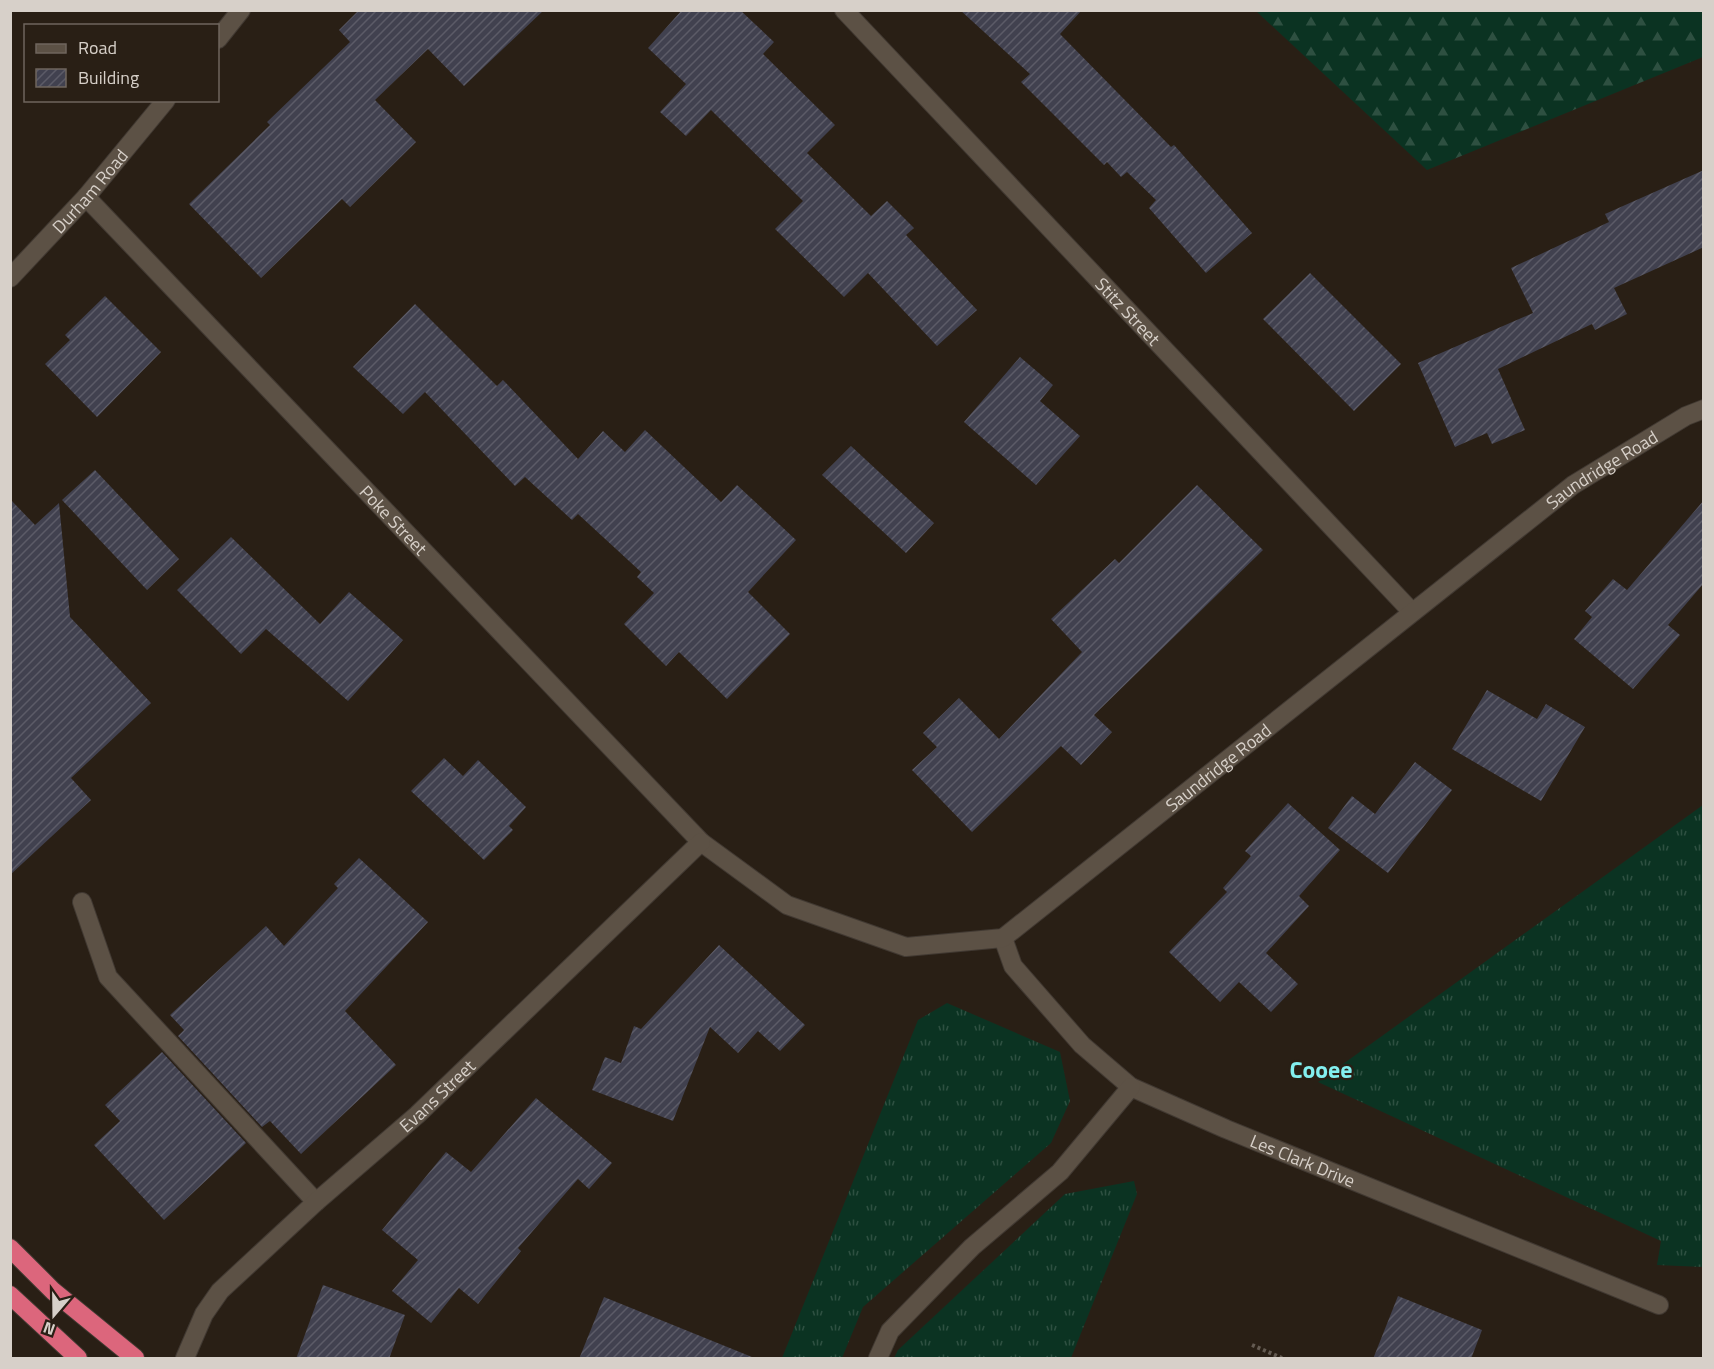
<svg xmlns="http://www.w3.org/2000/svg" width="1714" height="1369" viewBox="0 0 1714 1369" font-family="'Titillium Web',sans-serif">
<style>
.grass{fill:url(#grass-tufts)}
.forest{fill:url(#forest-firs)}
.building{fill:url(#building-hatch)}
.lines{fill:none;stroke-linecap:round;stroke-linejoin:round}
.lane-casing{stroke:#413932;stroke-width:20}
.street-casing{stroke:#413932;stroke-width:20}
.highway-casing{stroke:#413932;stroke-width:20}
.path{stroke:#645b52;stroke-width:4;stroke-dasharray:3 3;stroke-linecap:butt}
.lane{stroke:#5c5145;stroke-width:18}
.street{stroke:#5c5145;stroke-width:18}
.highway{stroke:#dc667c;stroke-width:18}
.labels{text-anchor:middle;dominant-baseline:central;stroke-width:4.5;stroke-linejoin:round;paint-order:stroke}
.street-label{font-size:18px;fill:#d7d0c9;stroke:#291f15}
.district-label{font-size:24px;font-weight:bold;fill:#83efef;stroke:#291f15}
</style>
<defs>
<pattern id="grass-tufts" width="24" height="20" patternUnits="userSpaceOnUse" patternTransform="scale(1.5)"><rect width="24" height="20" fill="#0b3322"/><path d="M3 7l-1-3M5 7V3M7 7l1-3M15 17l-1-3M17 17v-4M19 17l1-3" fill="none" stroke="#2e5041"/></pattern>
<pattern id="forest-firs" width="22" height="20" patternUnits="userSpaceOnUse" patternTransform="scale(1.5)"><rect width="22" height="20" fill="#0b3322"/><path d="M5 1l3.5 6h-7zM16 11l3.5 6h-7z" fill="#2e5041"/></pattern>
<pattern id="building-hatch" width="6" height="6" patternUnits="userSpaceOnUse" patternTransform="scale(1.5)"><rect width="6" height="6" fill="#41414f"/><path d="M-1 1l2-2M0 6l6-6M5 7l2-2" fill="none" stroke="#5c5b67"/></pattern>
</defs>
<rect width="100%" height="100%" fill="#291f15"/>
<g class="grass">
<path d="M 1703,805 L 1703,1267 L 1657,1265 L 1661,1241 L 1318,1082 Z"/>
<path d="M 947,1003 L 1060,1052 L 1070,1101 L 1051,1143 L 863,1307 L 842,1358 L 782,1358 L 918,1020 Z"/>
<path d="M 1134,1181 L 1137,1194 L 1071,1358 L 894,1358 L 898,1350 L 1065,1194 Z"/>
</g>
<path class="forest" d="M 1256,11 L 1703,11 L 1703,57 L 1427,170 Z"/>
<g class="building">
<path d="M 359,10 L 544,10 L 464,86 L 428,49 L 375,100 L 416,142 L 350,207 L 342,199 L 261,278 L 189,204 L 270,125 L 267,122 L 350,42 L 339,30 Z"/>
<path d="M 682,10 L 740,10 L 774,42 L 763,54 L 835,125 L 807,153 L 871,216 L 887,201 L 914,228 L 906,235 L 977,310 L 937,346 L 868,273 L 844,297 L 775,229 L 803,201 L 711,110 L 686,136 L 660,112 L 686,84 L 648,48 Z"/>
<path d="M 960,10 L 1082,10 L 1060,34 L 1171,147 L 1174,145 L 1252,233 L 1206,273 L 1149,208 L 1156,200 L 1127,172 L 1121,177 L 1107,162 L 1104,165 L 1021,82 L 1030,74 Z"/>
<path d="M 1704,170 L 1704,247 L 1614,288 L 1627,314 L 1595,330 L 1592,324 L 1498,369 L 1525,430 L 1492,444 L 1487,433 L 1455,447 L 1418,363 L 1533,313 L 1511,268 L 1609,222 L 1605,214 Z"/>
<path d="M 1310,273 L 1401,364 L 1354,411 L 1263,319 Z"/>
<path d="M 105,296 L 161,352 L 97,417 L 45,364 L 70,340 L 65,335 Z"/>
<path d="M 415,304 L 497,386 L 503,380 L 578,459 L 603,431 L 625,452 L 645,430 L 721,502 L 737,485 L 796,540 L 748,592 L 790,634 L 727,699 L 679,652 L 666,666 L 624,624 L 654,593 L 637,577 L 641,572 L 578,514 L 572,520 L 525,477 L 515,486 L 425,392 L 403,414 L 353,367 Z"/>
<path d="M 1020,357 L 1053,385 L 1040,401 L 1080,436 L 1036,485 L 964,422 Z"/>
<path d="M 851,446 L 934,523 L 906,553 L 822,475 Z"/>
<path d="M 95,470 L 179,559 L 147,590 L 62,500 Z"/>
<path d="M 1197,485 L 1263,550 L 1094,715 L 1112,732 L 1081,765 L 1061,746 L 972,832 L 912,770 L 937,747 L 923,733 L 959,698 L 999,739 L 1082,652 L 1051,619 L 1115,559 L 1119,563 Z"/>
<path d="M 10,499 L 35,525 L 59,503 L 70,617 L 151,703 L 71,778 L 91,800 L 10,875 Z"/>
<path d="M 1704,500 L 1704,583 L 1668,625 L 1680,635 L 1633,689 L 1574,639 L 1592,617 L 1585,611 L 1613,579 L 1627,590 Z"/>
<path d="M 231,537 L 320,624 L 349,592 L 403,640 L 348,701 L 266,629 L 241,654 L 177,590 Z"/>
<path d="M 1487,690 L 1537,719 L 1546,704 L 1585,727 L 1541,801 L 1452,749 Z"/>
<path d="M 444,758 L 463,776 L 478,760 L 526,807 L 509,826 L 513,830 L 484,860 L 411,791 Z"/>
<path d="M 1415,762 L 1452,790 L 1388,873 L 1328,828 L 1352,796 L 1375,814 Z"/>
<path d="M 1288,803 L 1340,850 L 1299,896 L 1309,906 L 1266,953 L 1298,984 L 1271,1012 L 1239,982 L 1220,1002 L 1169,952 L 1227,892 L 1223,888 L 1251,856 L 1245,851 Z"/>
<path d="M 359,858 L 428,922 L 345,1011 L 396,1065 L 301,1154 L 270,1121 L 262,1127 L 178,1036 L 184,1030 L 170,1015 L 266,926 L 284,946 L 338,888 L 334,884 Z"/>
<path d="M 719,945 L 805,1025 L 780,1051 L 758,1031 L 738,1053 L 710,1027 L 673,1121 L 592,1090 L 605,1057 L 621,1063 L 634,1026 L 641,1029 Z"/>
<path d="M 162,1052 L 246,1143 L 164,1220 L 94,1145 L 120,1121 L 105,1105 Z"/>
<path d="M 536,1098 L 612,1163 L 589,1189 L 578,1179 L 518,1248 L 521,1251 L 478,1304 L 459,1288 L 431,1323 L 392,1291 L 418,1260 L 382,1230 L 446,1152 L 471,1172 Z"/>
<path d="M 323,1285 L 405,1315 L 389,1359 L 296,1359 Z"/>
<path d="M 1398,1296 L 1482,1330 L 1471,1359 L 1373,1359 Z"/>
<path d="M 604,1297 L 752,1357 L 752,1359 L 579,1359 Z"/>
</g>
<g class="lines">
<g class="lane-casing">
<g id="lane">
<path d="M 82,902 L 108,977 L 316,1202"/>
<path id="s1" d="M 1003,938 L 1013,966 L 1082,1045 L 1131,1087 L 1226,1129 L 1659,1305"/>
<path d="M 878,1358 L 890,1331 L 972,1247 L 1060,1172 L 1131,1087"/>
</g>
</g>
<g class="street-casing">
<g id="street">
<path id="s2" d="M 844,10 L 1412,612"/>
<path d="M 218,39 L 241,10"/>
<path id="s3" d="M 86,197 L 701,842 L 787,905 L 906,947 L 1003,938 L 1573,485 L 1686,416 L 1704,409"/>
<path id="s4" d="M 10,278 L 86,197 L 166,100"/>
<path id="s5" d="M 185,1358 L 204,1314 L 220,1291 L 316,1202 L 417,1115 L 701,842"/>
</g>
</g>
<g class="highway-casing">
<g id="highway">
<path d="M 10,1248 L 53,1291 L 135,1358"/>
<path d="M 10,1295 L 78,1358"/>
</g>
</g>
<path class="path" d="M 1252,1345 L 1282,1358"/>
<use href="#lane" class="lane"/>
<use href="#street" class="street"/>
<use href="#highway" class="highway"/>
</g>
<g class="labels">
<g class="street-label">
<text stroke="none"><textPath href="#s4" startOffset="118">Durham Road</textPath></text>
<text stroke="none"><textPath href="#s2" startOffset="414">Stitz Street</textPath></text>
<text stroke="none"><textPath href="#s3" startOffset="1982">Saundridge Road</textPath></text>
<text stroke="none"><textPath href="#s3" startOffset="446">Poke Street</textPath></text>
<text stroke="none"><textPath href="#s3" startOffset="1496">Saundridge Road</textPath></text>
<text stroke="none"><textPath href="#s5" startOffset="368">Evans Street</textPath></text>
<text stroke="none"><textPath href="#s1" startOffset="386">Les Clark Drive</textPath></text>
</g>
<g class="district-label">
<text x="1321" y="1069">Cooee</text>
</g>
</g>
<rect width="1714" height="1369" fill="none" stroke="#d7d0c9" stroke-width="24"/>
<rect x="24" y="24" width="195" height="78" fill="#291f15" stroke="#6f665d" stroke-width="1.5"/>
<rect x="36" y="44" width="30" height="9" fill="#5c5145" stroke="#6f665d" stroke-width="1.5"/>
<text x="78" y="54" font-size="18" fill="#d7d0c9">Road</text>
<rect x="36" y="69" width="30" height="18" fill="url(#building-hatch)" stroke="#6f665d" stroke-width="1.5"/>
<text x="78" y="84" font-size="18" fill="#d7d0c9">Building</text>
<g transform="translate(54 1315) rotate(200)" stroke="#291f15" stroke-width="4.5" paint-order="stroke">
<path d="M0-4.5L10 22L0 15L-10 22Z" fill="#d7d0c9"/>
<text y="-9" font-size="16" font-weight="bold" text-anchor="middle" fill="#d7d0c9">N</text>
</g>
</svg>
